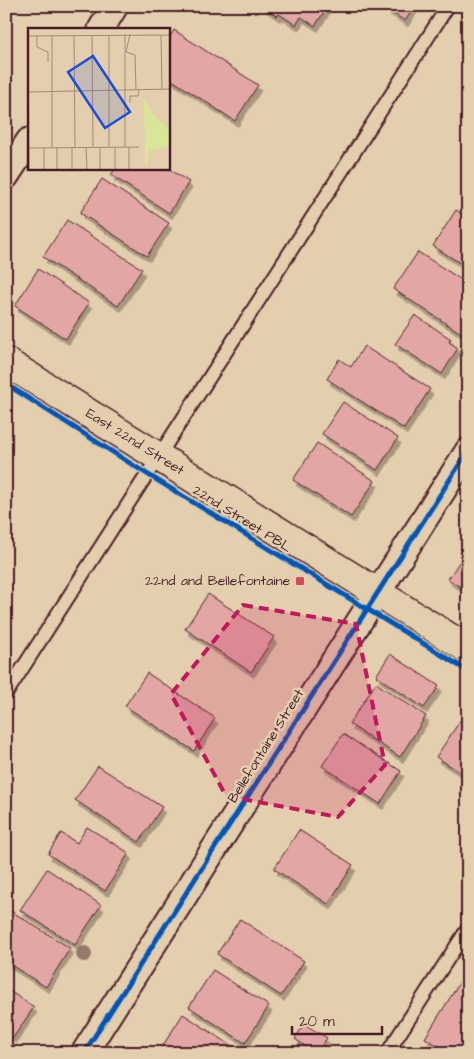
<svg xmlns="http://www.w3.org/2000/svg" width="474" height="1059" viewBox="0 0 474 1059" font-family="'Architects Daughter',sans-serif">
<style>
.building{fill:#e2a7a4;stroke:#4a1f2b;filter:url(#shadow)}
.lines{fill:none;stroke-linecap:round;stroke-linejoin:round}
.service-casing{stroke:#4a1f2b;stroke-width:16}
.minor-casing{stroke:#4a1f2b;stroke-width:29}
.secondary-casing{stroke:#4a1f2b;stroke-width:31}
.service{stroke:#e3cead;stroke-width:12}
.minor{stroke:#e3cead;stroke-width:25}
.secondary{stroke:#e3cead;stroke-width:28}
.cycleway-casing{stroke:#e3cead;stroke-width:8}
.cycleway{stroke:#0057b8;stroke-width:5}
.tree{fill:#97796c}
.marked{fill:#c2185b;fill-opacity:0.2;stroke:#c2185b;stroke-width:4;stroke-dasharray:10 6;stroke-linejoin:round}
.poi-dot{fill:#d1495b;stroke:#e3cead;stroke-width:2}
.labels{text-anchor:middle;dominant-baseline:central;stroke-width:5;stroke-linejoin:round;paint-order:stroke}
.street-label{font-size:14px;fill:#4a1f2b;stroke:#e3cead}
.poi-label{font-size:14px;fill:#4a1f2b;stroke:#e3cead;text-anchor:end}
.inset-road{fill:none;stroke:#a68879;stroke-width:1}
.view{fill:#1d4ed8;fill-opacity:0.15;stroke:#1d4ed8;stroke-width:2.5}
.inset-edge{fill:none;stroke:#4a1f2b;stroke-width:2.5}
</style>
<defs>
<filter id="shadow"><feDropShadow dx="3" dy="5.5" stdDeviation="0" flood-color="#0004"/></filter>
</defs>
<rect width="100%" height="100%" fill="#e3cead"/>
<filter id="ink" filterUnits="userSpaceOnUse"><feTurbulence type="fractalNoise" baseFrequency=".02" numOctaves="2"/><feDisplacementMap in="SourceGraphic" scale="10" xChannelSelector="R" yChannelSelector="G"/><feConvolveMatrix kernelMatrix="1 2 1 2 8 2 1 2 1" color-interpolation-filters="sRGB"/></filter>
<g filter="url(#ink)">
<g class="building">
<path d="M 262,6 L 328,6 L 315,26 L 301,17 L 296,25 L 279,14 L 277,16 Z"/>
<path d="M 382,6 L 415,6 L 405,21 Z"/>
<path d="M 174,30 L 258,85 L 235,121 L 169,78 L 169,38 Z"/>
<path d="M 115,169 L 169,169 L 189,182 L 169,213 L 111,175 Z"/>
<path d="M 102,179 L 169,223 L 147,256 L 80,213 Z"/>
<path d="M 456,210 L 468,218 L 468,268 L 433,246 Z"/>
<path d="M 67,220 L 142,269 L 118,306 L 43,257 Z"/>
<path d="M 418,252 L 468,284 L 468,329 L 464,335 L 393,289 Z"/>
<path d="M 38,269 L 89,303 L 66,339 L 15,306 Z"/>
<path d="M 415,315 L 451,339 L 449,342 L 458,348 L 442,374 L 395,344 Z"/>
<path d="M 364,346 L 430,389 L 404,429 L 327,379 L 339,359 L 351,367 Z"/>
<path d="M 343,402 L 398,438 L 377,470 L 322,434 Z"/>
<path d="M 317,443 L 375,481 L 351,517 L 293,480 Z"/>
<path d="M 468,549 L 468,592 L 448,579 Z"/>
<path d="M 208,594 L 274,637 L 251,672 L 185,629 Z"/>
<path d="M 390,654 L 439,686 L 424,708 L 376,676 Z"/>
<path d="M 147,673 L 215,718 L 194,751 L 125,706 Z"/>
<path d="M 376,683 L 426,716 L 400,757 L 349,724 Z"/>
<path d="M 468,709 L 468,777 L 436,757 Z"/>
<path d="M 343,734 L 401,771 L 380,804 L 322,766 Z"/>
<path d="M 98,766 L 162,807 L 139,842 L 75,800 Z"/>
<path d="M 87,827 L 129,853 L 105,891 L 48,854 L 61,833 L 77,843 Z"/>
<path d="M 299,830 L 353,865 L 328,904 L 274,869 Z"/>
<path d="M 47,869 L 101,905 L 75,945 L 20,910 Z"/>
<path d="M 6,908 L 70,948 L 46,987 L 6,962 Z"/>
<path d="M 240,919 L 304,961 L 281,996 L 217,954 Z"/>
<path d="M 468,969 L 468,1053 L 443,1053 L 445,1050 L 425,1038 Z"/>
<path d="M 213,970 L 269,1006 L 245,1043 L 189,1007 Z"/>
<path d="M 6,989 L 34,1007 L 13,1038 L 6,1033 Z"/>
<path d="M 183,1014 L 243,1053 L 165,1053 L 160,1050 Z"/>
<path d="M 304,1024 L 327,1038 L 317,1053 L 315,1053 L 295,1039 Z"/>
</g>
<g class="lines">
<g class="service-casing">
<g id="service">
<path d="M 6,694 L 448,6"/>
<path d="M 387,1053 L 468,928"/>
</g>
</g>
<g class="minor-casing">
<g id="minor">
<path d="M 101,29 L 115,6"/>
<path d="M 6,176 L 29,141"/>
<path d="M 84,1053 L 468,451"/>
</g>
</g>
<g class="secondary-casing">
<path id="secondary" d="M 6,362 L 468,649"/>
</g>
<use href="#service" class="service"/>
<use href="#minor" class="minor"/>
<use href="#secondary" class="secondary"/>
<g class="cycleway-casing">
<g id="cycleway">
<path d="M 6,384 L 147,474 L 468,671"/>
<path d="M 84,1053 L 468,451"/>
</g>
</g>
<use href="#cycleway" class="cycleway"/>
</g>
<circle class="tree" cx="84" cy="954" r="8"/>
</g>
<path class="marked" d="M 243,605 L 356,624 L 385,765 L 338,817 L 226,796 L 171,694 Z"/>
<rect class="poi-dot" x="295" y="576" width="10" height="10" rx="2.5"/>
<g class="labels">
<g class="street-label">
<text transform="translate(135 442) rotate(32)">East 22nd Street</text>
<text transform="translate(242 519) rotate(32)">22nd Street PBL</text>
<text transform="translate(266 746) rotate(-58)">Bellefontaine Street</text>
</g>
<g class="poi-label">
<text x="290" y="581">22nd and Bellefontaine</text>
</g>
</g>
<g transform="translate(28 28)">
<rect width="142" height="142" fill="#e3cead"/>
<path d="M 116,70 L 124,85 L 143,104 L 142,118 L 120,123 L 120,135 L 117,137 Z" fill="#d7e699"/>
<path class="inset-road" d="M 0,0 L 1,142M 97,6 L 97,119M 102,6 L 98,24 L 107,27 L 108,62M 46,7 L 47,120M 64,7 L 65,119M 81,7 L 81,119M 133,7 L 134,61M 0,8 L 143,7M 9,8 L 9,19 L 20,24 L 20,34M 24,8 L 24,120M 0,64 L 143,61M 102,75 L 102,68 L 110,68 L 111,62M 58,119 L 59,142M 72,119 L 72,142M 87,119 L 87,142M 101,119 L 101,142M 1,120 L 111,119M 16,120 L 16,142M 29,120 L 29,142M 44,120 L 44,142"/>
<path class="view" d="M 65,28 L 102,84 L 77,100 L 40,44 Z"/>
<rect width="142" height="142" class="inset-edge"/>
</g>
<rect width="474" height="1059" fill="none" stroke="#e3cead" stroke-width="25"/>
<rect x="12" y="12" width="449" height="1034" fill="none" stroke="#4a1f2b" stroke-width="2" filter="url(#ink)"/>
<path d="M292 1026v8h90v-8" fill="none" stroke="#4a1f2b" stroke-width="2.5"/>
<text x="299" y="1026" font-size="15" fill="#4a1f2b" stroke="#e3cead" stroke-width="4" paint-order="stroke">20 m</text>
</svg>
